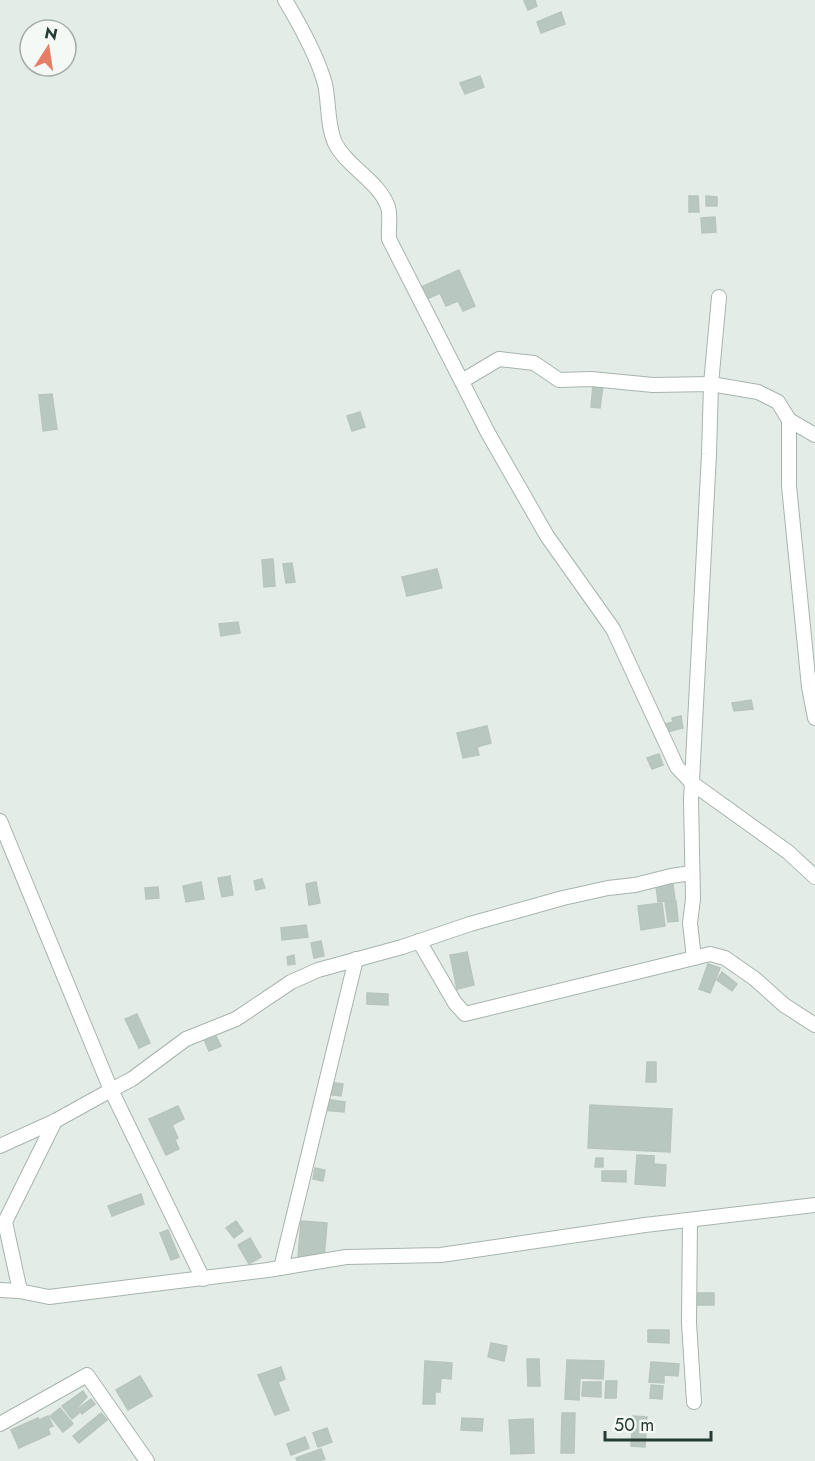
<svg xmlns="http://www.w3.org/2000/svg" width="815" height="1461" viewBox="0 0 815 1461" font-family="Jost,sans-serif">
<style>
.building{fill:#b9c7c1;stroke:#b7c5be;stroke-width:1.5}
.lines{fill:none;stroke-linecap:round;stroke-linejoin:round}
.street-casing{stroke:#a7b4ae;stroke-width:16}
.street{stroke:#fff;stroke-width:14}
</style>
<rect width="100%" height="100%" fill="#e4ece8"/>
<g class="building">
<path d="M 527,0 L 535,0 L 537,6 L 528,10 L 524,1 Z"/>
<path d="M 561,12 L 565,24 L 541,33 L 537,22 Z"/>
<path d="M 480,76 L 484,87 L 465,94 L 460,83 Z"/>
<path d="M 689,196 L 698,196 L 699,212 L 689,212 Z"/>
<path d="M 706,196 L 717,197 L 717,206 L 706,206 Z"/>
<path d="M 715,217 L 716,232 L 702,233 L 701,218 Z"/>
<path d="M 459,270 L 475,306 L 463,311 L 458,301 L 446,306 L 440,293 L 427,299 L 421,287 Z"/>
<path d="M 593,385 L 603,386 L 600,408 L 591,407 Z"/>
<path d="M 52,394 L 57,429 L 43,431 L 39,395 Z"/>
<path d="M 360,412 L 365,427 L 352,431 L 347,416 Z"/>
<path d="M 273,559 L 275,586 L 264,587 L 262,560 Z"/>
<path d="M 292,563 L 295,582 L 286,583 L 283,564 Z"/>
<path d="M 437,569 L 442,588 L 407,596 L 402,577 Z"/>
<path d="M 238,622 L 240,633 L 221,636 L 219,624 Z"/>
<path d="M 751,700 L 753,709 L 734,711 L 732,703 Z"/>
<path d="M 681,716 L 683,728 L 667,732 L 665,724 L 673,722 L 672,718 Z"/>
<path d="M 487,726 L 491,743 L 477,747 L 479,755 L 463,758 L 457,733 Z"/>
<path d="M 659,754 L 663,765 L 652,769 L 647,758 Z"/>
<path d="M 230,876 L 233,895 L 222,897 L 218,878 Z"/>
<path d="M 262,879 L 265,888 L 256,890 L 254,881 Z"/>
<path d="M 201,882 L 204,899 L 186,902 L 183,886 Z"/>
<path d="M 316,882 L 320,903 L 309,905 L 306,884 Z"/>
<path d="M 673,884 L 675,900 L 658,902 L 656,886 Z"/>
<path d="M 158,887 L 159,898 L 146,899 L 145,888 Z"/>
<path d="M 676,901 L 678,921 L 668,922 L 665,902 Z"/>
<path d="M 662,903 L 665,926 L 641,930 L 638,906 Z"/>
<path d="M 306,925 L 308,937 L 282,940 L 281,928 Z"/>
<path d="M 321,941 L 324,956 L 314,958 L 311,943 Z"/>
<path d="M 467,952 L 474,985 L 457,989 L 450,955 Z"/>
<path d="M 294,955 L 295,964 L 288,965 L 287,957 Z"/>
<path d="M 708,964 L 720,968 L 710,993 L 699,989 Z"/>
<path d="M 722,972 L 737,984 L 732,991 L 717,980 Z"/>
<path d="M 367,993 L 388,994 L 388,1005 L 367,1004 Z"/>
<path d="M 137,1014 L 150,1043 L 139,1048 L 125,1019 Z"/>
<path d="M 214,1032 L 221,1046 L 209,1051 L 203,1037 Z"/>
<path d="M 647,1062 L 656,1062 L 656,1082 L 646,1082 Z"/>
<path d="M 327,1082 L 343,1084 L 341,1096 L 326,1094 Z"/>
<path d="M 325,1099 L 345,1102 L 344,1112 L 323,1110 Z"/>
<path d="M 590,1105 L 672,1109 L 670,1152 L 588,1148 Z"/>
<path d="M 178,1106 L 184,1119 L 172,1125 L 178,1138 L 175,1140 L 179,1149 L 166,1155 L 149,1119 Z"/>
<path d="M 637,1155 L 654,1156 L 654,1164 L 666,1165 L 665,1186 L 635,1184 Z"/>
<path d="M 596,1158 L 603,1158 L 603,1167 L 595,1167 Z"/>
<path d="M 315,1168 L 325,1170 L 323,1181 L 313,1179 Z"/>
<path d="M 602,1171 L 626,1171 L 626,1182 L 602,1181 Z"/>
<path d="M 141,1194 L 144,1204 L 112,1216 L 108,1206 Z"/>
<path d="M 236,1221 L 243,1231 L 234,1238 L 226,1228 Z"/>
<path d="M 301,1221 L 327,1223 L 324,1259 L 298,1257 Z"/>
<path d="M 168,1230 L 179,1257 L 171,1260 L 160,1233 Z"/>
<path d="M 250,1238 L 261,1257 L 249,1264 L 238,1245 Z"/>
<rect x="691" y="1293" width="23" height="12"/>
<path d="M 648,1330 L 669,1330 L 669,1343 L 648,1342 Z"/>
<path d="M 491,1343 L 507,1346 L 504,1361 L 488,1357 Z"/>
<path d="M 527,1359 L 539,1359 L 540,1386 L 528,1386 Z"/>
<path d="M 567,1360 L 604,1361 L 603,1379 L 580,1378 L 579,1400 L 565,1399 Z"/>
<path d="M 425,1361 L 452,1363 L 451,1379 L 441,1378 L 440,1392 L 435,1392 L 435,1404 L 423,1404 Z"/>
<path d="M 651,1362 L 679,1364 L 678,1376 L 664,1375 L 664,1383 L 649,1382 Z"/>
<path d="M 281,1367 L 285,1379 L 278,1382 L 289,1410 L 275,1415 L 258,1375 Z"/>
<path d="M 140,1376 L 152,1396 L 128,1410 L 116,1390 Z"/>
<path d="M 606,1381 L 617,1381 L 616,1398 L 605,1398 Z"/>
<path d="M 583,1382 L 601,1382 L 601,1397 L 582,1396 Z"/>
<path d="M 651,1385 L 663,1386 L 662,1399 L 650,1398 Z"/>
<path d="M 83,1391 L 87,1397 L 76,1409 L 79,1413 L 72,1419 L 62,1406 Z"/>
<path d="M 91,1399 L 95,1404 L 82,1414 L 78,1409 Z"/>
<path d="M 60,1408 L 73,1424 L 63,1432 L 50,1416 Z"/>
<path d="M 101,1413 L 107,1420 L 79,1443 L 73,1436 Z"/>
<path d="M 562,1413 L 575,1413 L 574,1453 L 561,1453 Z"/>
<path d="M 48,1416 L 53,1426 L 48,1428 L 50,1434 L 19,1448 L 11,1430 L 38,1418 L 39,1420 Z"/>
<path d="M 633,1416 L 647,1417 L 645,1447 L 631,1446 Z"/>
<path d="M 462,1418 L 483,1419 L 482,1431 L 461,1430 Z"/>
<path d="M 533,1419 L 534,1453 L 511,1454 L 509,1420 Z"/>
<path d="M 327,1428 L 332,1442 L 318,1447 L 313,1433 Z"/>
<path d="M 305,1437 L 309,1448 L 291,1455 L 287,1444 Z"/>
<path d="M 321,1449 L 325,1459 L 319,1461 L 297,1461 L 296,1458 Z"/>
</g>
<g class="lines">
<g class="street-casing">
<g id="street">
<path d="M 285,0 C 300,25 317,55 325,84 C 329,102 327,125 335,143 C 347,167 379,181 388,207 C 391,216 388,230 389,239 L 488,433 L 547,536 L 613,629 L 677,767 L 692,783 L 788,852 L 815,877"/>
<path d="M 719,297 L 711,384 L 709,454 L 691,800 L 693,899 L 690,923 L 694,958 L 710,954 L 725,958 L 755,979 L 784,1005 L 815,1025"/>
<path d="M 462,381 L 499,359 L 534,363 L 559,380 L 591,379 L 653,385 L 711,384 L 758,392 L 778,402 L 789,420 L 789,486 L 809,687 L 815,718"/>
<path d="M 789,420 L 815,435"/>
<path d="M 0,821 L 111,1090 L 203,1279"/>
<path d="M 419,941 L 455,1003 L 465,1014 L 694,958"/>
<path d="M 0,1146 L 55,1121 L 111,1090 L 132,1079 L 186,1039 L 236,1019 L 291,982 L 318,970 L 402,947 L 470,924 L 563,898 L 608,888 L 635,885 L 671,876 L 691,873"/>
<path d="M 690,1220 L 689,1323 L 694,1402"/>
<path d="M 281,1268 L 356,959"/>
<path d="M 0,1290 L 19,1291 L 49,1297 L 268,1270 L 346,1257 L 441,1255 L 645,1225 L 815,1205"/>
<path d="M 20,1291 L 5,1222 L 55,1121"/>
<path d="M 0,1424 L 87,1375 L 147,1461"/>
</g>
</g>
<use href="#street" class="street"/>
</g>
<g transform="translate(48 48) rotate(12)"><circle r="28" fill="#f4f9f6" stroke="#a1ada8" stroke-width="1.5"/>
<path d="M0-4.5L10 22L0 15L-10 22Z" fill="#e77d67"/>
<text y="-9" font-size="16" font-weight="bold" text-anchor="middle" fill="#253c34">N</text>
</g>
<path d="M605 1431v9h106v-9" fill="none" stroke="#253c34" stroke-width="3"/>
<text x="614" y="1431" font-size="18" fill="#253c34" stroke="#f4f9f6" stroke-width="4.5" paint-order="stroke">50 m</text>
</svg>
